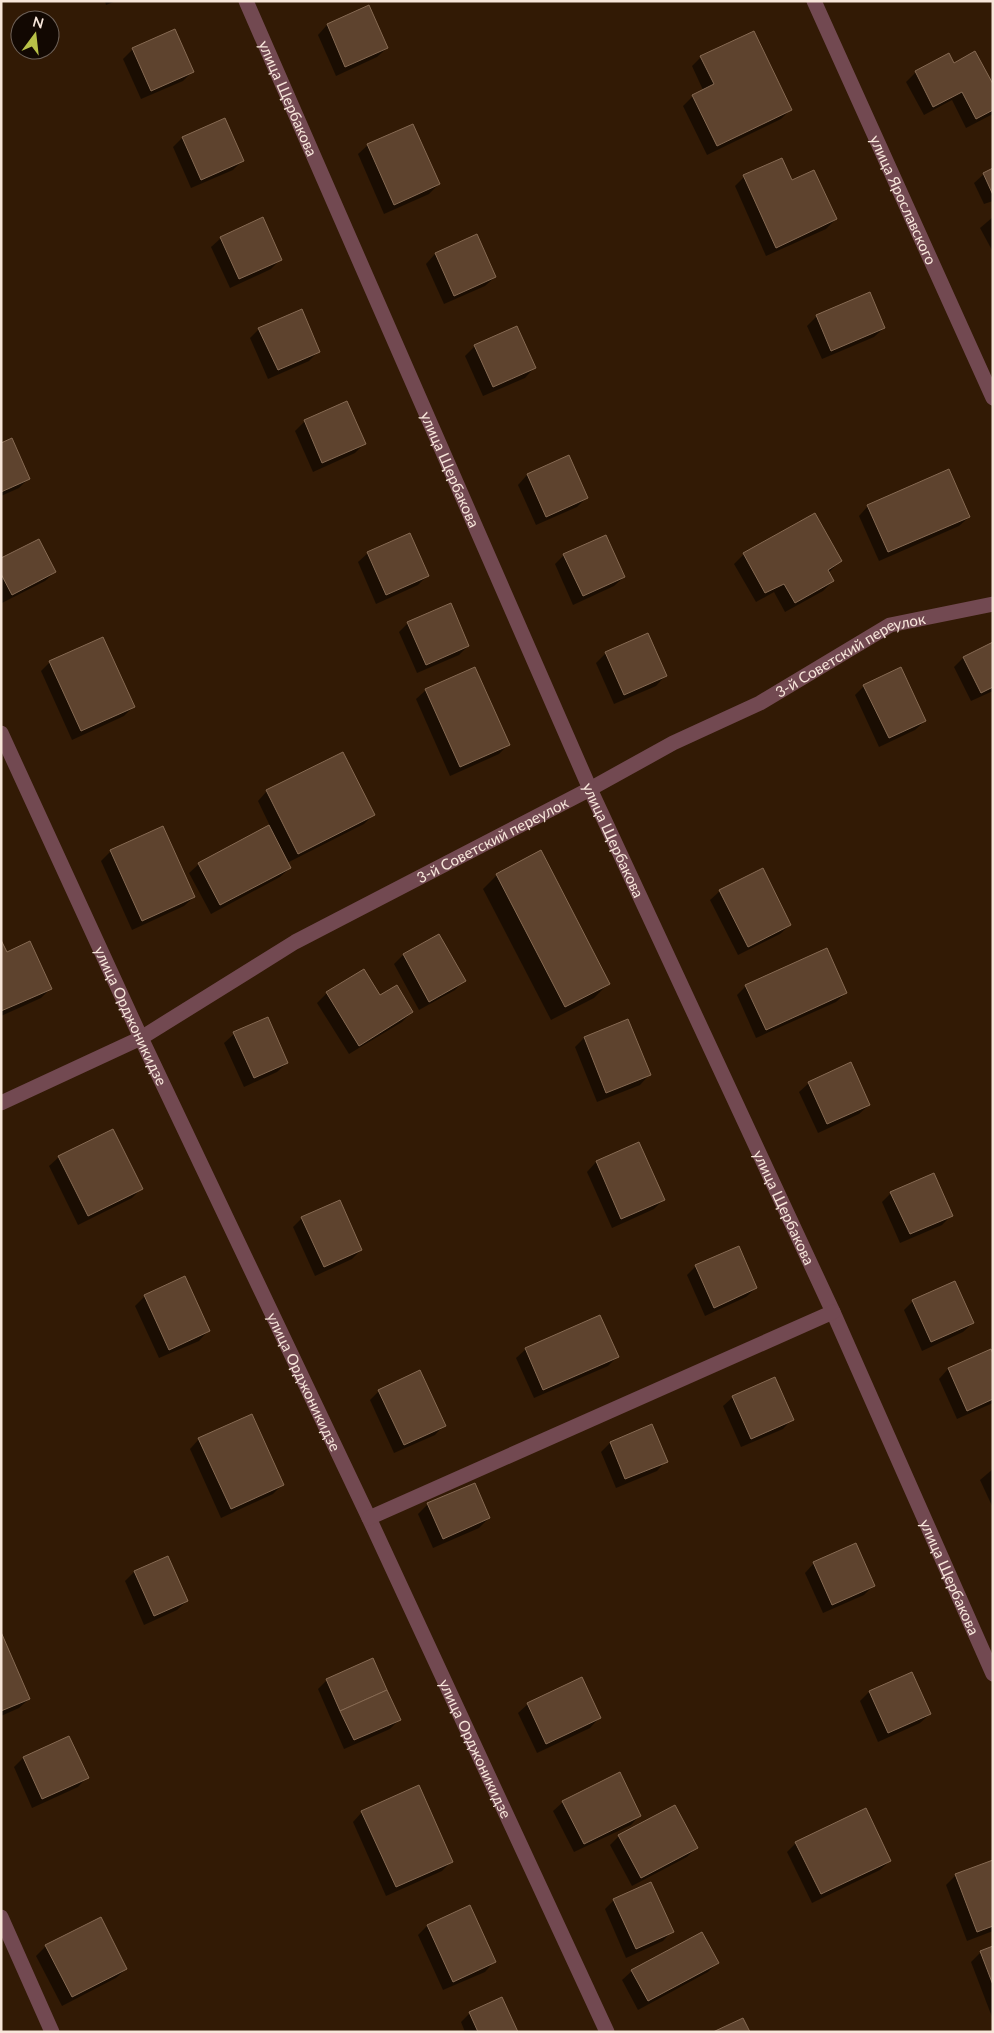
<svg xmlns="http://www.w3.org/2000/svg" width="994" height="2033" viewBox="0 0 994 2033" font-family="Lato,sans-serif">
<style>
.shadow{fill:#0007}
.building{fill:#5e432e;stroke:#866a53}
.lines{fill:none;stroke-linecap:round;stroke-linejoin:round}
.minor{stroke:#724951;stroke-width:15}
.labels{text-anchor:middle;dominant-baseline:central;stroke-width:4;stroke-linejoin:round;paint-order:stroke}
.street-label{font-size:15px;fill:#f7e6da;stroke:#120802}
</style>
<rect width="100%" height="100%" fill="#321a05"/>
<g class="shadow">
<path d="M 105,1 L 116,1 L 106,5 Z"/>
<path d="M 369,7 L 387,48 L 377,57 L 336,76 L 318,35 L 327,25 Z"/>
<path d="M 133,49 L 192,72 L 183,81 L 141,99 L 123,59 Z"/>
<path d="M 948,55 L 953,65 L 993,87 L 993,114 L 966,128 L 952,100 L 924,115 L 906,82 L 916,72 Z"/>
<path d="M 701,57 L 791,109 L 781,119 L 707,155 L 683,106 L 693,96 L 703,90 L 692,66 Z"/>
<path d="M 182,138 L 242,161 L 233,170 L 191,188 L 173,147 Z"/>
<path d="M 368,145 L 439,184 L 429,194 L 384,214 L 358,154 Z"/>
<path d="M 993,170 L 993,201 L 984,204 L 974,183 L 984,174 Z"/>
<path d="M 744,177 L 836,219 L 826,229 L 766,256 L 735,186 Z"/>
<path d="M 993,217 L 993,252 L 980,228 Z"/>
<path d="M 477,236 L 495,277 L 485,286 L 444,304 L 426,264 L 435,254 Z"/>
<path d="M 221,238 L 280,260 L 271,269 L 230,288 L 211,247 Z"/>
<path d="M 869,294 L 884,328 L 874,337 L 822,359 L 807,326 L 816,317 Z"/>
<path d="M 259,329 L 319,351 L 309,361 L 268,379 L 250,338 Z"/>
<path d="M 475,346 L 534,368 L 525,378 L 483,396 L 465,356 Z"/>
<path d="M 305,421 L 364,444 L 355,453 L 313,472 L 295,431 Z"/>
<path d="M 1,444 L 28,479 L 19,488 L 1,496 Z"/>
<path d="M 569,457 L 587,497 L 577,507 L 536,525 L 518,485 L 527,475 Z"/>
<path d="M 868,506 L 969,517 L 959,526 L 879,561 L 859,516 Z"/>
<path d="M 815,515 L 841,561 L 828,573 L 833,581 L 823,591 L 785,612 L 774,592 L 756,602 L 734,564 L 744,554 Z"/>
<path d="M 368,553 L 427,576 L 418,585 L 376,604 L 358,562 Z"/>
<path d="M 564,555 L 624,577 L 614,586 L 573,605 L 555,564 Z"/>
<path d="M 1,559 L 55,572 L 45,581 L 2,603 Z"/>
<path d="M 408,623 L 468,646 L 459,655 L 417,673 L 399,632 Z"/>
<path d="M 647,635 L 665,676 L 656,686 L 614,704 L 596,663 L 606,653 Z"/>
<path d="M 993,643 L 993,691 L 971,701 L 954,667 L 963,658 Z"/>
<path d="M 50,662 L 133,707 L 124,716 L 72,740 L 41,671 Z"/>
<path d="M 864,686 L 925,721 L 915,730 L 879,747 L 855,695 Z"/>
<path d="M 426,690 L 508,745 L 499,754 L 450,776 L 416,699 Z"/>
<path d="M 267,791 L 373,815 L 364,824 L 287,863 L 290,868 L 280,877 L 211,914 L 189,873 L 199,864 L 270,826 L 258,801 Z"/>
<path d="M 111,851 L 194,897 L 184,906 L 132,930 L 101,861 Z"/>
<path d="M 497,875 L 608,984 L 594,998 L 551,1020 L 483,889 Z"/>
<path d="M 720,891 L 790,925 L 780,934 L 738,955 L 710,900 Z"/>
<path d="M 1,943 L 6,954 L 50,989 L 41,998 L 1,1016 Z"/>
<path d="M 403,955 L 464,981 L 455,990 L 419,1010 L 394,964 Z"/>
<path d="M 746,986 L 846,993 L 836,1002 L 756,1038 L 737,995 Z"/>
<path d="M 327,993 L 379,997 L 412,1012 L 402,1022 L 349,1054 L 317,1003 Z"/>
<path d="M 627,1021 L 649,1075 L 640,1085 L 597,1102 L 575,1047 L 584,1038 Z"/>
<path d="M 234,1034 L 287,1063 L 277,1072 L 244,1087 L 224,1043 Z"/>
<path d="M 809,1083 L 869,1105 L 859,1114 L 818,1133 L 799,1092 Z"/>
<path d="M 639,1144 L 663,1200 L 654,1209 L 612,1228 L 587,1172 L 596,1162 Z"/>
<path d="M 59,1157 L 141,1189 L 132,1198 L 78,1225 L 49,1166 Z"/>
<path d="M 891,1193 L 951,1216 L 942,1225 L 900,1243 L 882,1202 Z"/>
<path d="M 302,1218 L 361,1250 L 352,1259 L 315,1276 L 293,1227 Z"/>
<path d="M 696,1266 L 756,1288 L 746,1297 L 705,1316 L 687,1275 Z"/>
<path d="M 145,1296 L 208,1331 L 199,1341 L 159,1358 L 135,1306 Z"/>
<path d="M 913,1301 L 973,1323 L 963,1332 L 922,1351 L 904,1310 Z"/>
<path d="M 526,1349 L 617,1357 L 608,1366 L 534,1398 L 516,1358 Z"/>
<path d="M 990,1351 L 993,1357 L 993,1403 L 957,1419 L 939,1379 L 948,1369 Z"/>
<path d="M 379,1391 L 444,1425 L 435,1435 L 394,1453 L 370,1400 Z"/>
<path d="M 733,1397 L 792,1419 L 783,1429 L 741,1447 L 723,1406 Z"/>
<path d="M 199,1439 L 282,1485 L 273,1494 L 221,1518 L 190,1449 Z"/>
<path d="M 610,1443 L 666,1461 L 657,1471 L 616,1488 L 601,1452 Z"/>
<path d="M 993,1469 L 993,1508 L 980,1480 Z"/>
<path d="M 428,1504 L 489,1518 L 479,1528 L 433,1548 L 418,1514 Z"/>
<path d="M 814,1563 L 874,1585 L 864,1595 L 823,1613 L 805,1573 Z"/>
<path d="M 134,1572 L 187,1601 L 177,1610 L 144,1625 L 125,1581 Z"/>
<path d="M 1,1635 L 29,1699 L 19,1708 L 1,1716 Z"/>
<path d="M 327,1680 L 399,1720 L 390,1729 L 344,1749 L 318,1689 Z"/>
<path d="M 869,1692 L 930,1714 L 920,1723 L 878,1742 L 860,1701 Z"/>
<path d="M 528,1704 L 599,1718 L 590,1728 L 537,1753 L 518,1713 Z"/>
<path d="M 69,1737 L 87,1777 L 78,1787 L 32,1808 L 14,1767 L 23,1758 Z"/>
<path d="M 563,1802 L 640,1815 L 631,1825 L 574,1852 L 553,1811 Z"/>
<path d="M 362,1812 L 452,1861 L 442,1871 L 386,1896 L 353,1822 Z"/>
<path d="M 619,1836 L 697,1847 L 687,1857 L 632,1886 L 610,1845 Z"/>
<path d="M 796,1843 L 890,1861 L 880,1870 L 812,1903 L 787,1852 Z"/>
<path d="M 993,1861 L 993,1931 L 967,1941 L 946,1885 L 956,1875 Z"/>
<path d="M 614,1900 L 672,1931 L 663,1941 L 626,1958 L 605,1909 Z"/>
<path d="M 470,1907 L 494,1962 L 485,1972 L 443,1990 L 418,1935 L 427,1926 Z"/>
<path d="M 46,1946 L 126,1969 L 116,1978 L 62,2006 L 36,1956 Z"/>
<path d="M 993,1948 L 993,2017 L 992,2017 L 971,1962 L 981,1952 Z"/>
<path d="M 717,1963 L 708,1972 L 638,2010 L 622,1980 L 632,1971 Z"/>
<path d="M 470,2013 L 516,2032 L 465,2032 L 461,2022 Z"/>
</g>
<g class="building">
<path d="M 369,5 L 388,48 L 345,67 L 327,24 Z"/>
<path d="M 175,29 L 194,72 L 151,91 L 132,48 Z"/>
<path d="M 754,31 L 792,110 L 717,146 L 692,95 L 714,84 L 700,56 Z"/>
<path d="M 975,51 L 993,84 L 993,110 L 976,119 L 962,92 L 933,107 L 915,71 L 949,53 L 954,63 Z"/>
<path d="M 225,118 L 244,161 L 201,180 L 182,137 Z"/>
<path d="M 413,124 L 440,184 L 394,205 L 367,144 Z"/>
<path d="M 782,158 L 792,180 L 814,170 L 837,219 L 776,248 L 743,175 Z"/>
<path d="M 993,168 L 993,195 L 983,173 Z"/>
<path d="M 263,217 L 282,260 L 239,279 L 220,237 Z"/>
<path d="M 477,234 L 496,277 L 454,296 L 435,253 Z"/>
<path d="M 870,292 L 885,328 L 831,351 L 816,315 Z"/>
<path d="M 302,309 L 320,352 L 278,370 L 258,328 Z"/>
<path d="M 517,326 L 536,368 L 493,387 L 474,345 Z"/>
<path d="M 347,401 L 366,444 L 322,463 L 304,420 Z"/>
<path d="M 12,438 L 30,479 L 1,492 L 1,443 Z"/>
<path d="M 569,455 L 588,498 L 546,517 L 527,474 Z"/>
<path d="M 949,469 L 970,517 L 888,552 L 867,505 Z"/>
<path d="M 815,513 L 842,561 L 828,570 L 834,581 L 795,603 L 784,584 L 765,593 L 743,553 Z"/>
<path d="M 410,533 L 429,576 L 386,595 L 367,552 Z"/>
<path d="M 606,535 L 625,577 L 583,596 L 563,554 Z"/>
<path d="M 39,539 L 56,572 L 12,595 L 1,574 L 1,558 Z"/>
<path d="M 451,603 L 469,646 L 426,665 L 407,622 Z"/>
<path d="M 648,633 L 667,676 L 624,695 L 605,652 Z"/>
<path d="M 103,637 L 135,707 L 81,731 L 49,661 Z"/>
<path d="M 993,642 L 993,687 L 981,693 L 963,657 Z"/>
<path d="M 475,667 L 510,745 L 460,767 L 425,689 Z"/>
<path d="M 901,667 L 926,721 L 889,738 L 863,685 Z"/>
<path d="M 343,752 L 375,815 L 298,854 L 266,790 Z"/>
<path d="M 269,825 L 291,868 L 220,905 L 198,863 Z"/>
<path d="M 163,826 L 195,897 L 142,921 L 110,850 Z"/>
<path d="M 541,850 L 610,984 L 565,1007 L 496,874 Z"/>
<path d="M 763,868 L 791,925 L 748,947 L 719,890 Z"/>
<path d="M 439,934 L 466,981 L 429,1002 L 403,954 Z"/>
<path d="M 1,940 L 7,952 L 30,941 L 52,989 L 1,1011 Z"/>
<path d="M 827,948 L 847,993 L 766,1030 L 745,985 Z"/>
<path d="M 364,969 L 380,995 L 397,985 L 413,1012 L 359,1046 L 326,992 Z"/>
<path d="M 268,1017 L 288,1063 L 254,1078 L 233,1032 Z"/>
<path d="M 628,1019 L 651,1075 L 606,1093 L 584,1037 Z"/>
<path d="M 851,1062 L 870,1105 L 827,1124 L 808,1082 Z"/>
<path d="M 113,1129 L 143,1189 L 88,1216 L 58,1156 Z"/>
<path d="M 639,1142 L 665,1200 L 621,1219 L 596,1161 Z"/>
<path d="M 934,1173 L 953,1216 L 910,1234 L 890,1192 Z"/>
<path d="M 340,1200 L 362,1250 L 324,1267 L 301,1217 Z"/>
<path d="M 739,1246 L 757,1288 L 714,1308 L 695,1265 Z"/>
<path d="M 185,1276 L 210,1331 L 169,1350 L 144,1295 Z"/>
<path d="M 955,1281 L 974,1323 L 931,1342 L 912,1300 Z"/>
<path d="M 600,1315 L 619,1357 L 543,1390 L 525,1348 Z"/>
<path d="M 991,1349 L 993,1354 L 993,1399 L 967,1411 L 948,1368 Z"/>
<path d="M 420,1370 L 446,1426 L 404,1445 L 378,1390 Z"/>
<path d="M 775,1377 L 794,1420 L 751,1439 L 732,1396 Z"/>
<path d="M 252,1414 L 284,1485 L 231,1509 L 198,1438 Z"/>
<path d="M 652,1424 L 668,1462 L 625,1479 L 610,1442 Z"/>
<path d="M 475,1483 L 490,1518 L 443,1539 L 427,1503 Z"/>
<path d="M 856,1543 L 875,1586 L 832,1605 L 813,1562 Z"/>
<path d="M 168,1556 L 188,1601 L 154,1616 L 134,1571 Z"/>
<path d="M 1,1632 L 30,1699 L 1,1711 Z"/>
<path d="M 373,1658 L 387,1690 L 340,1711 L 326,1679 Z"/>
<path d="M 912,1672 L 931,1714 L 888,1733 L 869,1691 Z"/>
<path d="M 582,1677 L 601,1718 L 546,1744 L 527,1703 Z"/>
<path d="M 387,1690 L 401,1720 L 354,1740 L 340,1711 Z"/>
<path d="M 69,1736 L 89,1778 L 42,1799 L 23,1757 Z"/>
<path d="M 620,1772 L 641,1816 L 584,1844 L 562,1801 Z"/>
<path d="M 419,1785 L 453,1862 L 396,1887 L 361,1811 Z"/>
<path d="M 675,1805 L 698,1848 L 641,1878 L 618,1835 Z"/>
<path d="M 866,1808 L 891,1861 L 821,1894 L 795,1842 Z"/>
<path d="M 993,1860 L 993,1926 L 977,1932 L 955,1874 Z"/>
<path d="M 651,1882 L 674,1932 L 636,1949 L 613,1899 Z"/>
<path d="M 470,1905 L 496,1962 L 453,1982 L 427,1925 Z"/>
<path d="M 101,1917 L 127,1969 L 72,1997 L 45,1945 Z"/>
<path d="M 702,1932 L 719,1963 L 648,2001 L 631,1970 Z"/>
<path d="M 993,1946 L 993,1985 L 980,1951 Z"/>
<path d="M 502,1997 L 518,2032 L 478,2032 L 469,2012 Z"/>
<path d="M 743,2018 L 750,2032 L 713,2032 Z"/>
</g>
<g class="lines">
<g class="minor">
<path id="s1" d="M 246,1 L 590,789 L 833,1312 L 993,1674"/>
<path id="s2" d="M 814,1 L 993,398"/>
<path id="s3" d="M 1,733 L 141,1038 L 369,1518 L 607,2032"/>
<path id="s4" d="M 1,1103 L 141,1038 L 295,942 L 590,789 L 673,743 L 760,703 L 890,625 L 993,604"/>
<path d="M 369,1518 L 833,1312"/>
<path d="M 1,1917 L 52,2032"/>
</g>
</g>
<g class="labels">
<g class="street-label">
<text stroke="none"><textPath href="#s1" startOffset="106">улица Щербакова</textPath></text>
<text stroke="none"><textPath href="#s2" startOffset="218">улица Ярославского</textPath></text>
<text stroke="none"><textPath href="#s1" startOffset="511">улица Щербакова</textPath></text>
<text stroke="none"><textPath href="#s4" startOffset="962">3-й Советский переулок</textPath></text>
<text stroke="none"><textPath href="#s4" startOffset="558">3-й Советский переулок</textPath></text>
<text stroke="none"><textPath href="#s1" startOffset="916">улица Щербакова</textPath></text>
<text stroke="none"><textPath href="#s3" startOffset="311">улица Орджоникидзе</textPath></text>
<text stroke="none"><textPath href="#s1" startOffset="1321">улица Щербакова</textPath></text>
<text stroke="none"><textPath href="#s3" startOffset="716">улица Орджоникидзе</textPath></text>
<text stroke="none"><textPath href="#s1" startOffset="1726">улица Щербакова</textPath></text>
<text stroke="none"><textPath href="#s3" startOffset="1121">улица Орджоникидзе</textPath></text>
</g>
</g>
<rect width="994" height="2033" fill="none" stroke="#f7e6da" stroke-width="5"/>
<g transform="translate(35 35) rotate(15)"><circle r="24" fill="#120802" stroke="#6e6158"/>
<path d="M0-4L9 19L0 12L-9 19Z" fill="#b8c147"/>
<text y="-8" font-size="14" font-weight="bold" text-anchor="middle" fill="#f7e6da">N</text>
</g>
</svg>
